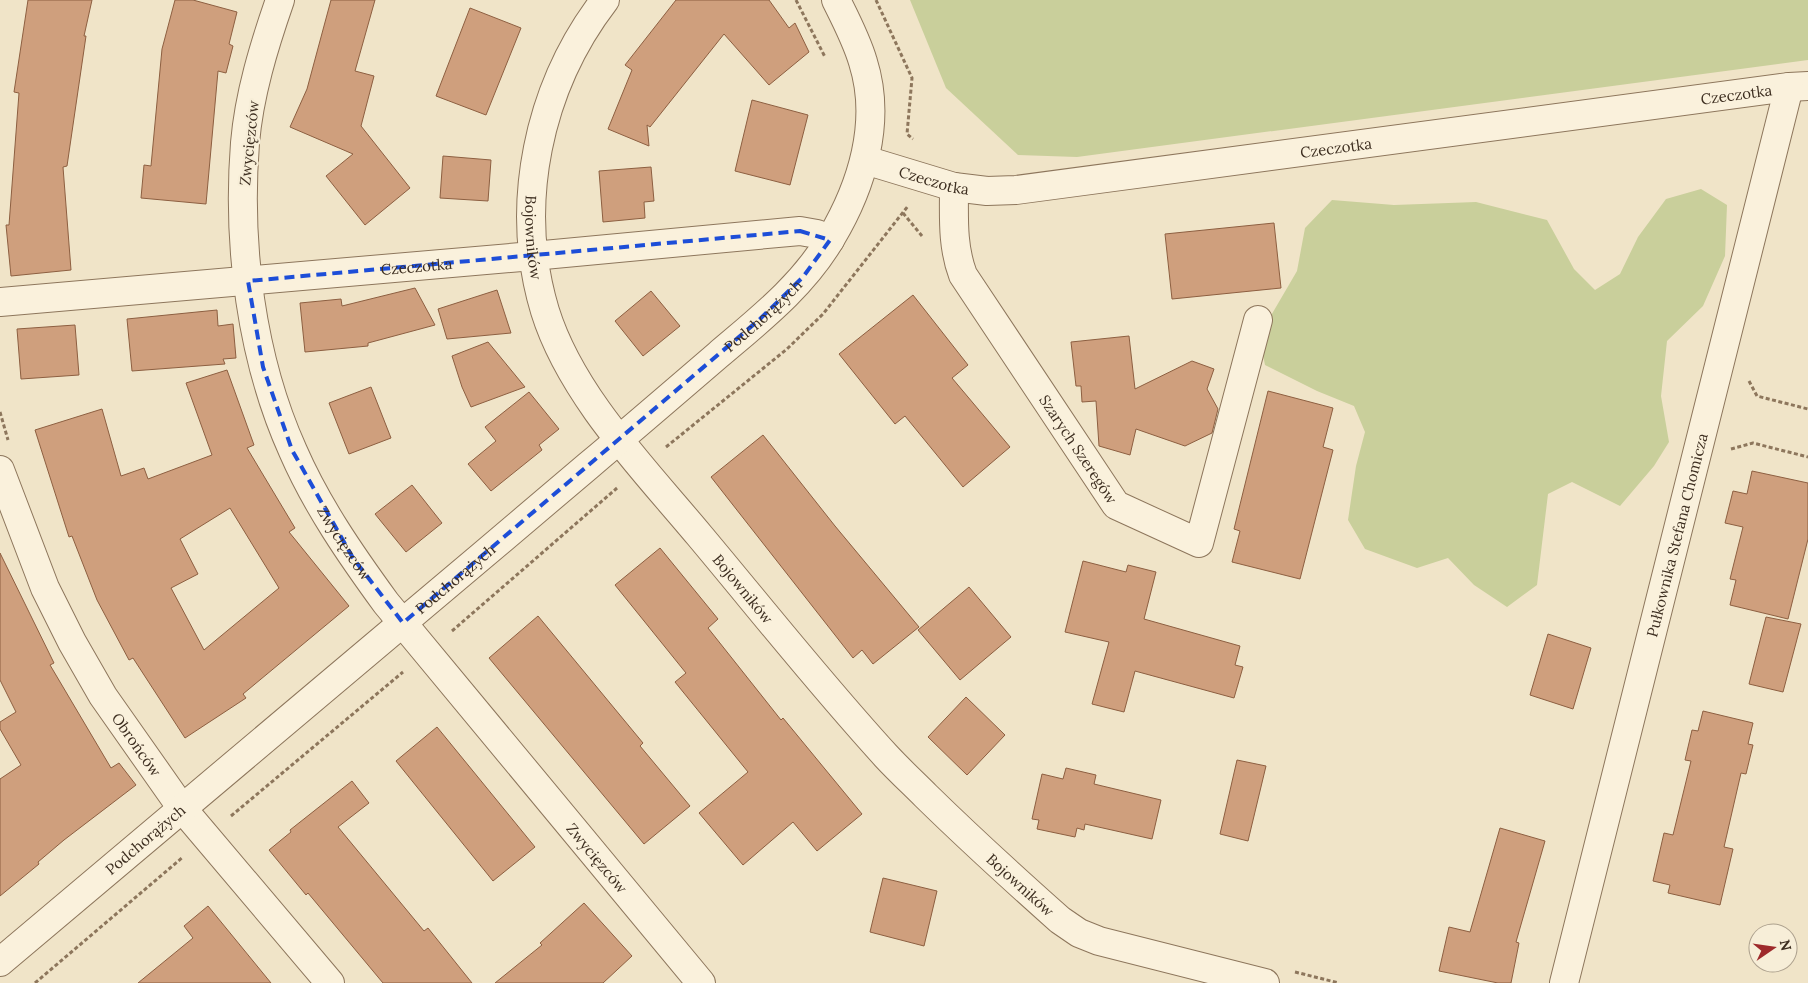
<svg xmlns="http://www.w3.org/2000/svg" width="1808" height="983" viewBox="0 0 1808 983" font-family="Lora,serif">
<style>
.green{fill:#c9cf9b}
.building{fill:#cf9f7d;stroke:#8d5f41;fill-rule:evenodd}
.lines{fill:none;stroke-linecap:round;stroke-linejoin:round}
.street-casing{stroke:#8d765c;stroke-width:30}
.path{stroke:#8d765c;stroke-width:3;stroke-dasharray:4 2.5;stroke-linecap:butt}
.street{stroke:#faf1dc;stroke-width:28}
.marked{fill:none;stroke:#1d4ed8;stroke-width:4;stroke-dasharray:10 6;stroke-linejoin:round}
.labels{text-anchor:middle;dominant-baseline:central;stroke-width:4.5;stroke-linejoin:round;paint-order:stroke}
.street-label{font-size:15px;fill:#3d2e20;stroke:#f7eed8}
</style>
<rect width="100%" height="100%" fill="#f0e4c8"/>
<g class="green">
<path d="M 910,0 L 1808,0 L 1808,60 L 1077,157 L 1018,155 L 946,88 Z"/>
<path d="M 1701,189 L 1727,205 L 1725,256 L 1703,306 L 1667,341 L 1661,396 L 1669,442 L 1654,466 L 1620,506 L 1572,482 L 1548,494 L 1537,585 L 1507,607 L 1474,585 L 1448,558 L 1417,568 L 1365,549 L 1348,520 L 1356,466 L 1365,432 L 1354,406 L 1317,391 L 1265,365 L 1259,336 L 1297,271 L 1305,228 L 1332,200 L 1394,205 L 1476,202 L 1547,220 L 1574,269 L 1595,290 L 1620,274 L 1638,237 L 1666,199 Z"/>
</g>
<g class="building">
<path d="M 28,0 L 92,0 L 84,36 L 86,36 L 67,166 L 63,167 L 71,270 L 11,276 L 6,225 L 9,225 L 19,93 L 14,92 Z"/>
<path d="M 175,0 L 193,0 L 237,12 L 229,44 L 233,46 L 226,73 L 218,71 L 206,204 L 141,198 L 144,165 L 151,166 L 162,49 Z"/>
<path d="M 331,0 L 375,0 L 355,71 L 374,76 L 361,126 L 410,188 L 365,225 L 326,176 L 353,154 L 290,127 L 307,89 Z"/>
<path d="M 676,0 L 769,0 L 789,28 L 795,23 L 809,52 L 769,85 L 724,34 L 650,127 L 647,125 L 649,146 L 608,129 L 632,70 L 625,65 Z"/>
<path d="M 470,8 L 521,28 L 486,115 L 436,96 Z"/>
<path d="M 752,100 L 808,115 L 790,185 L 735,171 Z"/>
<path d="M 443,156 L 491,160 L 488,201 L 440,198 Z"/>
<path d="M 651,167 L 654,201 L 644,202 L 645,218 L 603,222 L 599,171 Z"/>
<path d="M 1274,223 L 1281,288 L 1172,299 L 1165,234 Z"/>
<path d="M 415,288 L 435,325 L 368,343 L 368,346 L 305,352 L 300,303 L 341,299 L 342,306 Z"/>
<path d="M 497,290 L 511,333 L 447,339 L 438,309 Z"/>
<path d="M 651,291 L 680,326 L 643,356 L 615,321 Z"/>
<path d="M 913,295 L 968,365 L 952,378 L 1010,447 L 963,487 L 905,416 L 895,424 L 839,354 Z"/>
<path d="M 217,310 L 218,326 L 233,324 L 236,358 L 223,359 L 225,364 L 132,371 L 127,319 Z"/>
<path d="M 75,325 L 79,375 L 21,379 L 17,329 Z"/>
<path d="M 1129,336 L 1135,389 L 1192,361 L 1214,369 L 1207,389 L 1218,409 L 1212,433 L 1185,446 L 1136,429 L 1130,455 L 1099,446 L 1096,401 L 1082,402 L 1081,386 L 1076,386 L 1071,342 Z"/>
<path d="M 488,342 L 525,387 L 471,407 L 462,387 L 452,356 Z"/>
<path d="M 227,370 L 254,445 L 247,448 L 295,528 L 289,532 L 349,606 L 243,694 L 246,698 L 185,738 L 133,658 L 129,660 L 97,600 L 72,536 L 69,537 L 35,430 L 102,409 L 121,476 L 144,468 L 148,479 L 212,455 L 186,383 ZM 230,508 L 279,588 L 204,650 L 171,588 L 198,574 L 180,539 Z"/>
<path d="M 371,387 L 391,438 L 349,454 L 329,403 Z"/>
<path d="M 1268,391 L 1333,408 L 1323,447 L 1333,450 L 1300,579 L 1232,562 L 1240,531 L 1234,529 Z"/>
<path d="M 529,392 L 559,429 L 539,445 L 542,450 L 491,491 L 468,464 L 496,441 L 485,427 Z"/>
<path d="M 763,435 L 835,526 L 919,627 L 873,664 L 862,650 L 853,658 L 711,477 Z"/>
<path d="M 1752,471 L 1808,483 L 1808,539 L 1788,619 L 1730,605 L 1736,580 L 1730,579 L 1743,527 L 1725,523 L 1733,491 L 1747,494 Z"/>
<path d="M 412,485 L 442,523 L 406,552 L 375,514 Z"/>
<path d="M 660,548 L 718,619 L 708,628 L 781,720 L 783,718 L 862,814 L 817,851 L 793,822 L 743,865 L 699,813 L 748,772 L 675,682 L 686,673 L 615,585 Z"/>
<path d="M 0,553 L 54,663 L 50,665 L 111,768 L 119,763 L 136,785 L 64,840 L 38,862 L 39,864 L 0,896 L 0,779 L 21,765 L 0,729 L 0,722 L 16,712 L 0,680 Z"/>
<path d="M 1083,561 L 1126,572 L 1128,565 L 1156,572 L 1144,619 L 1240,646 L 1235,665 L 1243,667 L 1234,698 L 1135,671 L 1124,712 L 1092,704 L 1109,642 L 1065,632 Z"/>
<path d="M 969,587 L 1011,637 L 960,680 L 918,630 Z"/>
<path d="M 538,616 L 643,743 L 640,746 L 690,806 L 644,844 L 489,658 Z"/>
<path d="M 1766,617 L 1801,624 L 1783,692 L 1749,684 Z"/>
<path d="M 1548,634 L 1591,648 L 1573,709 L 1530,695 Z"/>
<path d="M 966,697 L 1005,735 L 967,775 L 928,737 Z"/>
<path d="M 1703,711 L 1753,723 L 1748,744 L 1753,745 L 1746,774 L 1741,773 L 1724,847 L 1733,849 L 1720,905 L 1668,893 L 1670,885 L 1653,881 L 1664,833 L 1673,835 L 1691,761 L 1685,760 L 1692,730 L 1698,731 Z"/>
<path d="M 437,727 L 535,847 L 493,881 L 396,761 Z"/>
<path d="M 1237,760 L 1266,766 L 1248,841 L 1220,834 Z"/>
<path d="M 1066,768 L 1096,775 L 1094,784 L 1161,800 L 1152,839 L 1085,824 L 1084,830 L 1077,828 L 1075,837 L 1037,829 L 1039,820 L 1032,819 L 1042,774 L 1063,779 Z"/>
<path d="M 352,781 L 369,803 L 338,827 L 424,931 L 428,928 L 472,983 L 383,983 L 308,893 L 306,895 L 269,850 L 291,832 L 290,830 Z"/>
<path d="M 1500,828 L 1545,841 L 1516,942 L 1519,943 L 1511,983 L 1498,983 L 1439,971 L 1449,927 L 1470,932 Z"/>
<path d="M 883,878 L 937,891 L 924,946 L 870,932 Z"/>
<path d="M 584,903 L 632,956 L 603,983 L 495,983 L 542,945 L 540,943 Z"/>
<path d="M 208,906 L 271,983 L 138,983 L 193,938 L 184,926 Z"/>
</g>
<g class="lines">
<g class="street-casing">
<g id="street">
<path id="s1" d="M 280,0 C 264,46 249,95 245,143 C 237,245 251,358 293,451 C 317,506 351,555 386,603 L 701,983"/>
<path id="s2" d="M 605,0 C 538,87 513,205 545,311 C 571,395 644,469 699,535 C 761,609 821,685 886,756 C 899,770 913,783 926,796 C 970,839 1015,880 1060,920 L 1079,933 L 1099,941 L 1265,983"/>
<path id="s3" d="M 865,160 L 954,187 L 987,191 L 1016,190 L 1789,87 L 1808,86"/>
<path id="s4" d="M 954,187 C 954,217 952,246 963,275 L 1116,505 L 1199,543 L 1258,320"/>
<path id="s5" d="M 0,302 L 533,256 L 800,231 L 817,234 L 830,240"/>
<path id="s6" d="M 0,470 L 45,588 L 72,642 L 103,696 L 181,807 L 330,983"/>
<path id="s7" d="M 0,962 C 196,795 393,632 588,466 C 632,429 675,392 718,355 C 759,320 803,286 831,238 C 862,186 882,122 863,62 C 857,41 846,20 836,0"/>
<path id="s8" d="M 1564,983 L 1789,87"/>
</g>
</g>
<g class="path">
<path d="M 796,0 L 825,57"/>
<path d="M 876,0 L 912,78 L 907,134 L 913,139"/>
<path d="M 903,213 L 922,236"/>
<path d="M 1749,381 L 1757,396 L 1808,409"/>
<path d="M 0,412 L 8,440"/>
<path d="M 666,447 L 787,349 L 823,314 L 908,206"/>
<path d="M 1731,449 L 1753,443 L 1808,457"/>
<path d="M 452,631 L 617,488"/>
<path d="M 231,816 L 403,672"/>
<path d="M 1295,972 L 1339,983"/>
<path d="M 35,983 L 183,857"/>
</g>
<use href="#street" class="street"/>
</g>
<path class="marked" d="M 800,231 L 830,240 L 803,277 L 760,319 L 403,623 L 353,558 L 292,450 L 263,367 L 248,281 Z"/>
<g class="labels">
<g class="street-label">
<text stroke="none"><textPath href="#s3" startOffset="882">Czeczotka</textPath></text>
<text transform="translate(249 143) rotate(-84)">Zwycięzców</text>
<text stroke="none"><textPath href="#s3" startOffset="478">Czeczotka</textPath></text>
<text stroke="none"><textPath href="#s3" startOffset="72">Czeczotka</textPath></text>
<text stroke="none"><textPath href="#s2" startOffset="254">Bojowników</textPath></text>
<text stroke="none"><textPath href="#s5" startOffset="418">Czeczotka</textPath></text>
<text stroke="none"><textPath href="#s7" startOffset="1000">Podchorążych</textPath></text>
<text stroke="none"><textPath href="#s4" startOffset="298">Szarych Szeregów</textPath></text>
<text stroke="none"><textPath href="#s8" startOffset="462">Pułkownika Stefana Chomicza</textPath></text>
<text stroke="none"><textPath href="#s1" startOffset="568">Zwycięzców</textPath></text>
<text stroke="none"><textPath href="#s7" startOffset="595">Podchorążych</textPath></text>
<text stroke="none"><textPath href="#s2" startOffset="672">Bojowników</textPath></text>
<text stroke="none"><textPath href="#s6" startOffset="308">Obrońców</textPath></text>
<text stroke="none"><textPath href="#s7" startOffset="190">Podchorążych</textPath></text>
<text stroke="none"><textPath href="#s1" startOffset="972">Zwycięzców</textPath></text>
<text stroke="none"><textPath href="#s2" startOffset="1078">Bojowników</textPath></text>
</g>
</g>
<g transform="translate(1773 948) rotate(77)"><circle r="24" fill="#f7eed8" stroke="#ada18e"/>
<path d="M0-4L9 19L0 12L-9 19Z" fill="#9e2a2b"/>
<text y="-8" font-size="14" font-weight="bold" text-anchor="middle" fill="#3d2e20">N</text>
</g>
</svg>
